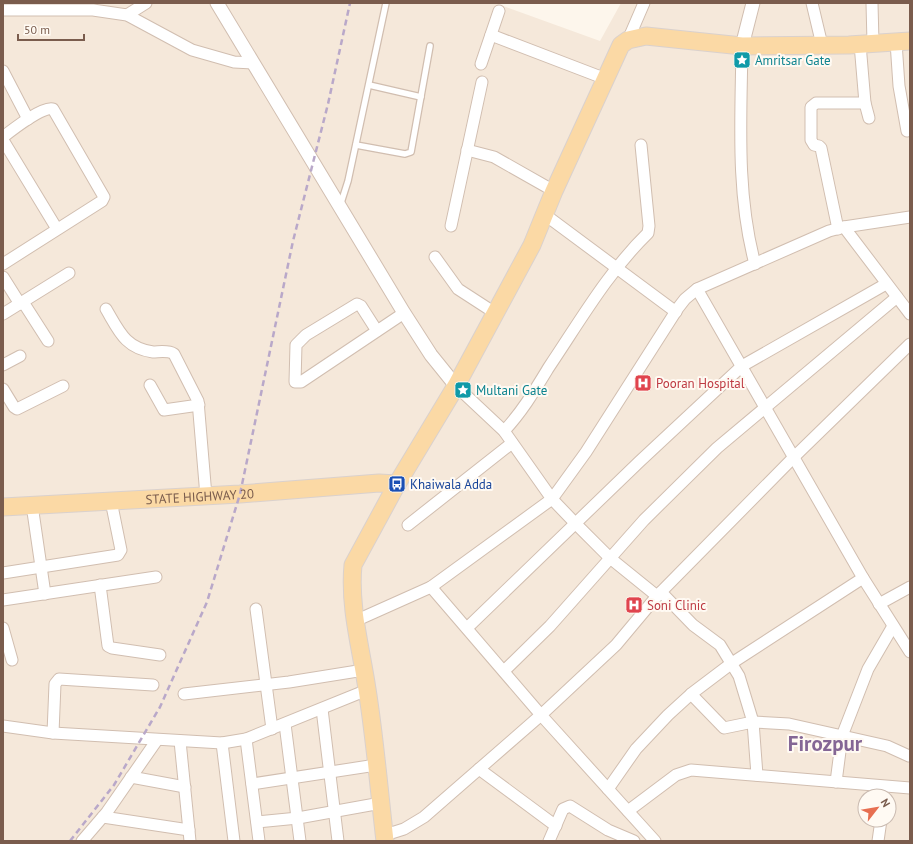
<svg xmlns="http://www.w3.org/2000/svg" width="913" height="844" viewBox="0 0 913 844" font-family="'PT Sans',sans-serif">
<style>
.residential{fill:#f5e8da;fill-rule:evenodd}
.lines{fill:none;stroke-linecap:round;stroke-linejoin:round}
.service-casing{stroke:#d1beb0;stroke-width:8}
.minor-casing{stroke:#d1beb0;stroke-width:13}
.tertiary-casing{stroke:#d1beb0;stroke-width:15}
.primary-casing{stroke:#dad1cd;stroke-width:19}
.service{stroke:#fff;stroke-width:5.5}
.minor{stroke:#fff;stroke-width:11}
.tertiary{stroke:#fff;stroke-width:13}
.primary{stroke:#fbd9a5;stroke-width:17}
.rail{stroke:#b9a8c9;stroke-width:2.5;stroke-dasharray:6 4;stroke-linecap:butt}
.labels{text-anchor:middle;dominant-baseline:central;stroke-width:4;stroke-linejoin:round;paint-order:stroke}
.culture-label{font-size:13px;fill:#0d838f;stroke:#fffaf3;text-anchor:start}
.health-label{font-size:13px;fill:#be3a42;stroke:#fffaf3;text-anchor:start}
.transit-label{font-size:13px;fill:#164399;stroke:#fffaf3;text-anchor:start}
.street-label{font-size:13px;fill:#7a5c4d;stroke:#fffaf3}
.town-label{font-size:21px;font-weight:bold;fill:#846695;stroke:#fffaf3}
</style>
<rect width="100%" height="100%" fill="#fdf6ec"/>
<path class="residential" d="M 3,3 L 495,3 L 600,41 L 621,3 L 910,3 L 910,841 L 3,841 ZM 865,796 L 889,796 L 889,820 L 865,820 Z"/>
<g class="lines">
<g class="service-casing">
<g id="service">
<path d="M 369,85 L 421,97"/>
<path d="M 356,145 L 405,154 L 411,152 L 430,46"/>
<path d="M 340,206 L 348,181 L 386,3"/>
</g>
</g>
<g class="minor-casing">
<g id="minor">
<path d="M 812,3 L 822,45"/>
<path d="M 872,3 L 873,43"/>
<path d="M 3,10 L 93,10 L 127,15 L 192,50 L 234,62 L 253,63"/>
<path d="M 127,15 L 146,3"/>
<path d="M 491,35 L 606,79"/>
<path d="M 628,40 L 644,3"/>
<path d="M 896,42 L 899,86 L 907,131"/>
<path d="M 860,44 L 865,103 L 869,118"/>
<path d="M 742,46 C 741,119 736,193 755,264"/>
<path d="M 481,64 L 499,11"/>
<path d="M 3,71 L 28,119"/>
<path d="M 3,137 C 12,130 44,105 53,109 L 104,197 L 102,201 L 3,264"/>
<path d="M 3,140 L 57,229"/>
<path d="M 467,150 L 494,157 L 554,191"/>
<path d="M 544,214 L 676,312"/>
<path d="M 451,226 L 482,82"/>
<path d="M 844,227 L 910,314"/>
<path d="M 838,229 L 821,148 L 819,146 L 814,145 L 811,140 L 811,107 L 816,103 L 865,103"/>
<path d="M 435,257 L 458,289 L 495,313"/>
<path d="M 3,277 L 20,304"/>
<path d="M 697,289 L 863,578 L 910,652"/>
<path d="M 23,302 L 48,341"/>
<path d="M 106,309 C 119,331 125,348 153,352 C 159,352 168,350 174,354 L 198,401 L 206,496"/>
<path d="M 3,314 L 69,273"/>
<path d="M 377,331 L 361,306 L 357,304 L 306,335 L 296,345 L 295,382 L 301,382 L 404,313"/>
<path d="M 3,365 L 20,356"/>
<path d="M 150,385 L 164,410 L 199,405"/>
<path d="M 456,386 L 504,431 L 552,499 L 575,523 L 610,558 L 657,596"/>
<path d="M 3,389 L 14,407 L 17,409 L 63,386"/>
<path d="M 504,431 C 522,412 535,390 549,367 C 580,321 608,272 648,233 L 649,226 L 641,145"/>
<path d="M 32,505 L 45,594"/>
<path d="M 408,525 L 512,443"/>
<path d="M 3,573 L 118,555 L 121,550 L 111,501"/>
<path d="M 100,585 L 108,646 L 112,648 L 160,655"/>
<path d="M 431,587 L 541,715 L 655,841"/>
<path d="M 661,592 L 693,625 L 720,645 L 739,676 L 753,722 L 757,775"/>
<path d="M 3,600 L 156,577"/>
<path d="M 879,604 L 910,587"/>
<path d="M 256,609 L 272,729"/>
<path d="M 355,621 L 431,587 L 552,499 L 586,452 L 678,308 L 685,299 L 697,289 L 829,231 L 844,227 L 910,217"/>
<path d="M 3,628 L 12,660"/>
<path d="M 467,628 L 639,462 L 742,366 L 886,284"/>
<path d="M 504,671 L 550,626 L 644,520 L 717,448 L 897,297"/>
<path d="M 184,694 L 289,682 L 364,670"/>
<path d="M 691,694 L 724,728 L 753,722 L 789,724 L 887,746 L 909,756"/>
<path d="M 322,709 L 338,841"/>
<path d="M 285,724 L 300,841"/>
<path d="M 3,726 L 53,733 L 222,743 L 246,739 L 367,690"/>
<path d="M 53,733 L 55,684 L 59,679 L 153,685"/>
<path d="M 246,739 L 259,841"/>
<path d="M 180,741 L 190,841"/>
<path d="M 222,743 L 234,841"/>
<path d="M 479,769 L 556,826"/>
<path d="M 131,777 L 185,787"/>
<path d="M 836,782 L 842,736 L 868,669 L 893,626"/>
<path d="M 252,784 L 376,765"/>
<path d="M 608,789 L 636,749 L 668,715 L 691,694 L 732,663 L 863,578"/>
<path d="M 628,811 L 676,775 L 691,770 L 910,788"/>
<path d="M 103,817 L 189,830"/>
<path d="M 257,822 L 298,818 L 381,803"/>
<path d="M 385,835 L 404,829 L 424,817 L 541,715 L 616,645 L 657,596 L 794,457 L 910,344"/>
<path d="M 82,841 L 107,812 L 157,740"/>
<path d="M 549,841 L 563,809 L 570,806 L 608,830 L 634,841"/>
<path d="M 878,841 L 881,820"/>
</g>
</g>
<g class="tertiary-casing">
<g id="tertiary">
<path d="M 217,3 L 404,313 L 431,355 L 456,386"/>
<path d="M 742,46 L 753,3"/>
</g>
</g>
<g class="primary-casing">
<g id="primary">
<path id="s1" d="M 3,507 L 240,494 L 379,483 L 397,484"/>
<path d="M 385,841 C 379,790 375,739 367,689 C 361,648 349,607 353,565 L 397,484 L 456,386 L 532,245 L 554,191 L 621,45 L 628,40 L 646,36 L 742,46 L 849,45 L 910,41"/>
</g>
</g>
<use href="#service" class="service"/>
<use href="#minor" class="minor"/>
<use href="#tertiary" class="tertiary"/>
<use href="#primary" class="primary"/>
<path class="rail" d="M 70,841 L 114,785 L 160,707 L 207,602 L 240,494 L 293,241 L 328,104 L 350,3"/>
</g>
<defs>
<g id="sight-square" transform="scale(0.9)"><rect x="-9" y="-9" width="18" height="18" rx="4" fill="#0f9aa8" stroke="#fffaf3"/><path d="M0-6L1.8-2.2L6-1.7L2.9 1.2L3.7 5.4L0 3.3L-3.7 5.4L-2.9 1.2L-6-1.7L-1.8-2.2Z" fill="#fff"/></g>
<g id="hospital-square" transform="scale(0.9)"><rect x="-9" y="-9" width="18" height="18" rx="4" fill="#e0444e" stroke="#fffaf3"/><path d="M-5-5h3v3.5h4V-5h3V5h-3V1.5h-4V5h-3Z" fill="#fff"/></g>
<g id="bus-square" transform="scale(0.9)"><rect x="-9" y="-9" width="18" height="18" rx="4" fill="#1a4fb4" stroke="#fffaf3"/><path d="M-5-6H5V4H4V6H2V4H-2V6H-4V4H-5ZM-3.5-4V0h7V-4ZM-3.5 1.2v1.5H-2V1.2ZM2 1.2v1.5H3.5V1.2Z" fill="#fff"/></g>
</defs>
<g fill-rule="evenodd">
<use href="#sight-square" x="742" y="60"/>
<use href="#hospital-square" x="643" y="383"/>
<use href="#sight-square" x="463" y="390"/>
<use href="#bus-square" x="397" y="484"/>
<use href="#hospital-square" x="634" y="605"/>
</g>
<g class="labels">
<g class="culture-label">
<text x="755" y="60">Amritsar Gate</text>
<text x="476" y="390">Multani Gate</text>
</g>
<g class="health-label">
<text x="656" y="383">Pooran Hospital</text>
<text x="647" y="605">Soni Clinic</text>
</g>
<g class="transit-label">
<text x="410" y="484">Khaiwala Adda</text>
</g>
<g class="street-label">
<text stroke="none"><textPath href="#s1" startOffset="197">STATE HIGHWAY 20</textPath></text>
</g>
<g class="town-label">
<text x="825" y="743">Firozpur</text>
</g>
</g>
<rect width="913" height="844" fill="none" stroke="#7a5c4d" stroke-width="8"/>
<g transform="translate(877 808) rotate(59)"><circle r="19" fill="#fffaf3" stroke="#cabbb1"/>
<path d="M0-3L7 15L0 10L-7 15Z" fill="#e76f51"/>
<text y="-6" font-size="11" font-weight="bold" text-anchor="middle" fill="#7a5c4d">N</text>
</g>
<path d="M18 34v6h66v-6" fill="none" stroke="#7a5c4d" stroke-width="2"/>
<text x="24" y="34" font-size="12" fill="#7a5c4d" stroke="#fffaf3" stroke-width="3" paint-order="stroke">50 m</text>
</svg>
